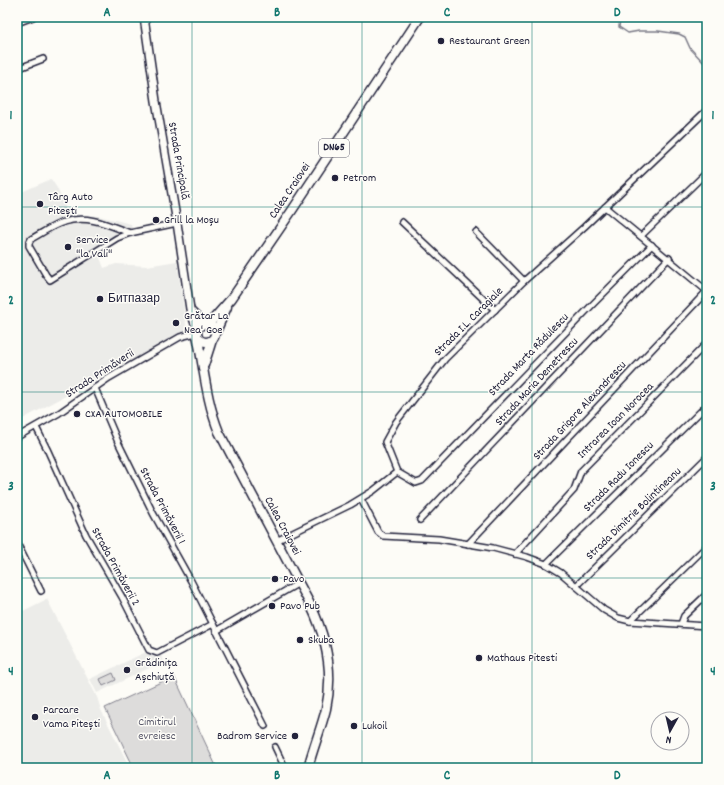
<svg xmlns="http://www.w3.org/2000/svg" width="724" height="785" viewBox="0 0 724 785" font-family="Dekko,sans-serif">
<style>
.built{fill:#ecece9}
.green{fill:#dddcdb;stroke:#807f8b}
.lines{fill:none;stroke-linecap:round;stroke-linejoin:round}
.stream{stroke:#787885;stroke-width:1.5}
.minor-casing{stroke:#22223b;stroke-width:8}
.secondary-casing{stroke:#22223b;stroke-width:10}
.primary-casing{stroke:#22223b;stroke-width:11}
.minor{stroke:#fdfcf7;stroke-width:5}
.secondary{stroke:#fdfcf7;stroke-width:7}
.primary{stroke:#fdfcf7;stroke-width:8}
.grid{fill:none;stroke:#0f766e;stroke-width:1;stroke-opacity:0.55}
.poi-dot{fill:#22223b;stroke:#fdfcf7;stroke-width:1.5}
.labels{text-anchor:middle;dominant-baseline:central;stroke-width:3;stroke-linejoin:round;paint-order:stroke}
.shield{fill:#fdfcf7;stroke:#646373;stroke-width:1}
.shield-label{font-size:11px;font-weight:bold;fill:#22223b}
.poi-label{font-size:12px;fill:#22223b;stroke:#fdfcf7;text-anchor:start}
.street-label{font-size:12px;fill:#22223b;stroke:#fdfcf7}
.park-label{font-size:12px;fill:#5a5a6b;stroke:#fdfcf7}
.neatline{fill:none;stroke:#0f766e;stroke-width:1.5}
.grid-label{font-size:13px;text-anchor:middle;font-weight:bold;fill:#0f766e}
</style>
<rect width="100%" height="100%" fill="#fdfcf7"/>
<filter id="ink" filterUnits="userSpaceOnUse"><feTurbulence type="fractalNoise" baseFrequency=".025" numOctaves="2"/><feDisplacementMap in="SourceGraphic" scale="8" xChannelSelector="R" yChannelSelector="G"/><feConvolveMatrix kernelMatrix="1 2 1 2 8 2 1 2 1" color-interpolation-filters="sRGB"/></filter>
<g filter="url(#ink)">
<g class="built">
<path d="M 51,179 L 57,188 L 68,214 L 99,216 L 131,224 L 134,236 L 115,242 L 98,253 L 104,268 L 116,264 L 147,266 L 177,261 L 187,331 L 17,422 L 17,194 Z"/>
<path d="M 47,599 L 97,697 L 101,710 L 130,768 L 17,768 L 17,614 Z"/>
<path d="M 148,651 L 152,657 L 160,654 L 164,661 L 97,693 L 90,679 Z"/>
</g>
<g class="green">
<path d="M 113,673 L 116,680 L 103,686 L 100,679 Z"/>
<path d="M 174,676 L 217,768 L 134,768 L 105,708 Z"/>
</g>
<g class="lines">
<g class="stream">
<path d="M 620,17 L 619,27 L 628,33 L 639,31 L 658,31 L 679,34 L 685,37 L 690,48 L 706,65 L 707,69"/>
<path d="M 680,768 L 692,768"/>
</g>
<g class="minor-casing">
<g id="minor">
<path d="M 17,23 L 33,17"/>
<path d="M 17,69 L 43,59"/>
<path d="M 605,207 L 707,291"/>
<path d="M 402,222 L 495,310"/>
<path d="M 476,232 L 524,281"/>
<path d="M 130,233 C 109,225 87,214 64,222 C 53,225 42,233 31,239 L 29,243 L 29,246 L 46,275 L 50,280 L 117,238 L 130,233 L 177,223"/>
<path d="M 641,236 L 707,172"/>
<path d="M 95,388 L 118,442 L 153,513 L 191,581 L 265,726"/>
<path d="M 36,427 L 47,449 L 86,535 L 122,597 L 149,650 L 157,653 L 213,624"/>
<path d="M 17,437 L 59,413 L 109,378 L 180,337 L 196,333"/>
<path d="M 397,472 L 416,483 L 422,481 L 594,303 L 652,245"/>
<path d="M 361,499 L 378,532 L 383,536 L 439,539 L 493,548 L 527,557 L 546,564 L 561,573 L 604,610 L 618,618 L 630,621 L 707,626"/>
<path d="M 420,520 L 669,258"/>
<path d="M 276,541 L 350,505 L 373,491 L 397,472 L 385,442 L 396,422 L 445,359 L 524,281 L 584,227 L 707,110"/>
<path d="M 17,543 L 41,591"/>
<path d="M 468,544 L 707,291"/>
<path d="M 515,554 L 574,490 L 581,471 L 707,343"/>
<path d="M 546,564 L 707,405"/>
<path d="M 576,586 L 707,457"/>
<path d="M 630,621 L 707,546"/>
<path d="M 681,624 L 684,616 L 707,594"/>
<path d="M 216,631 L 299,583"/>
<path d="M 275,747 L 285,768"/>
</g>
</g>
<g class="secondary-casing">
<g id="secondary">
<path d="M 144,17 L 156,101 L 177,223 L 190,309 L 197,330"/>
<path d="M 191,311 L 204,324"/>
</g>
</g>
<g class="primary-casing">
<g id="primary">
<circle cx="206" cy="333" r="9"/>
<path d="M 209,324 L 232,298 L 291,212 L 420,17"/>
<path d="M 215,334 L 227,307"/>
<path d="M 197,335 C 204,368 206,400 219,432 L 311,606 C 327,639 334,672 326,709 C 321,729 313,748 308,768"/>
<path d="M 204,365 L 212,340"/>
</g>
</g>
<use href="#minor" class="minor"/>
<use href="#secondary" class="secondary"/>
<use href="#primary" class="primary"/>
</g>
</g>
<path class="grid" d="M 192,17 L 192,768M 362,17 L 362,768M 532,17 L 532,768M 17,207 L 707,207M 17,392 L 707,392M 17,578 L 707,578"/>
<g class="poi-dot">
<circle cx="441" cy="41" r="4"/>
<circle cx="335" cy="178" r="4"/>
<circle cx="40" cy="204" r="4"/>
<circle cx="156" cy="220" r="4"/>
<circle cx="68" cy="247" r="4"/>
<circle cx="100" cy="299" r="4"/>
<circle cx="176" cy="323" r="4"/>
<circle cx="77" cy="414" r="4"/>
<circle cx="275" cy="579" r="4"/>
<circle cx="272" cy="606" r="4"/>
<circle cx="300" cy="640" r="4"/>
<circle cx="479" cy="658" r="4"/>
<circle cx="127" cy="670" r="4"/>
<circle cx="35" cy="717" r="4"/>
<circle cx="354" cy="726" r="4"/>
<circle cx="295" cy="736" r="4"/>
</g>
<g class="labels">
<rect class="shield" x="319" y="139" width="30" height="18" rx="3"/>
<g class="shield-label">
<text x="334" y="148">DN65</text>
</g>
<g class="poi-label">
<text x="449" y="41">Restaurant Green</text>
<text x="343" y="178">Petrom</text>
<text x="48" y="197">Târg Auto<tspan x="48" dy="14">Pitești</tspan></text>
<text x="164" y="220">Grill la Moșu</text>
<text x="76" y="240">Service<tspan x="76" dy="14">"la Vali"</tspan></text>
<text x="108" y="299">Битпазар</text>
<text x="184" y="316">Grătar La<tspan x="184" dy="14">Nea' Goe</tspan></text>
<text x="85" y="414">CXA AUTOMOBILE</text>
<text x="283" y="579">Pavo</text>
<text x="280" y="606">Pavo Pub</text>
<text x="308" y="640">Skuba</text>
<text x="487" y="658">Mathaus Pitesti</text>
<text x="135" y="663">Grădinița<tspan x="135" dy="14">Așchiuță</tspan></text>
<text x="43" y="710">Parcare<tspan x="43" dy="14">Vama Pitești</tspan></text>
<text x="362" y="726">Lukoil</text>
<text x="287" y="736" text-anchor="end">Badrom Service</text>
</g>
<g class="street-label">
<text transform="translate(178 161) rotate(80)">Strada Principală</text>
<text transform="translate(290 191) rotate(-56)">Calea Craiovei</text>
<text transform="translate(469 322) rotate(-45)">Strada I.L. Caragiale</text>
<text transform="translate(529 355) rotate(-46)">Strada Marta Rădulescu</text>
<text transform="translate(100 374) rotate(-33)">Strada Primăverii</text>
<text transform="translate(537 382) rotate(-47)">Strada Maria Demetrescu</text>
<text transform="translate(580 411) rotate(-47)">Strada Grigore Alexandrescu</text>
<text transform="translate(616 421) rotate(-45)">Intrarea Ioan Norocea</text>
<text transform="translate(619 477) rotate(-45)">Strada Radu Ionescu</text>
<text transform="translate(162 506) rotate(62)">Strada Primăverii 1</text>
<text transform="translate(634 514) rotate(-44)">Strada Dimitrie Bolintineanu</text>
<text transform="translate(282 526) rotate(62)">Calea Craiovei</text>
<text transform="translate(115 567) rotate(61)">Strada Primăverii 2</text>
</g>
<g class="park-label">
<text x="157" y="722">Cimitirul<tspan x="157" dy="14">evreiesc</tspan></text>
</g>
</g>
<rect width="724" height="785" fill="none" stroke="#fdfcf7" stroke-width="44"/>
<g transform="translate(670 731) rotate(188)"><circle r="19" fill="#fdfcf7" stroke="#a5a5ac"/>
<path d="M0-3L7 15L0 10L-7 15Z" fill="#22223b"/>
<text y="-6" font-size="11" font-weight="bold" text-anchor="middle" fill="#22223b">N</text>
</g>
<rect x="22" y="22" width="680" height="741" class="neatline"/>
<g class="grid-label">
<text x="107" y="16">A</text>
<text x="277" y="16">B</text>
<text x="447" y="16">C</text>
<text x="617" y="16">D</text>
<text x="11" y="119">1</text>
<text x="713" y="119">1</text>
<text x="11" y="304">2</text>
<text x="713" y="304">2</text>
<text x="11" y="490">3</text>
<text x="713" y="490">3</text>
<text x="11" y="675">4</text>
<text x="713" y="675">4</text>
<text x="107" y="779">A</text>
<text x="277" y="779">B</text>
<text x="447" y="779">C</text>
<text x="617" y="779">D</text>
</g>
</svg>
